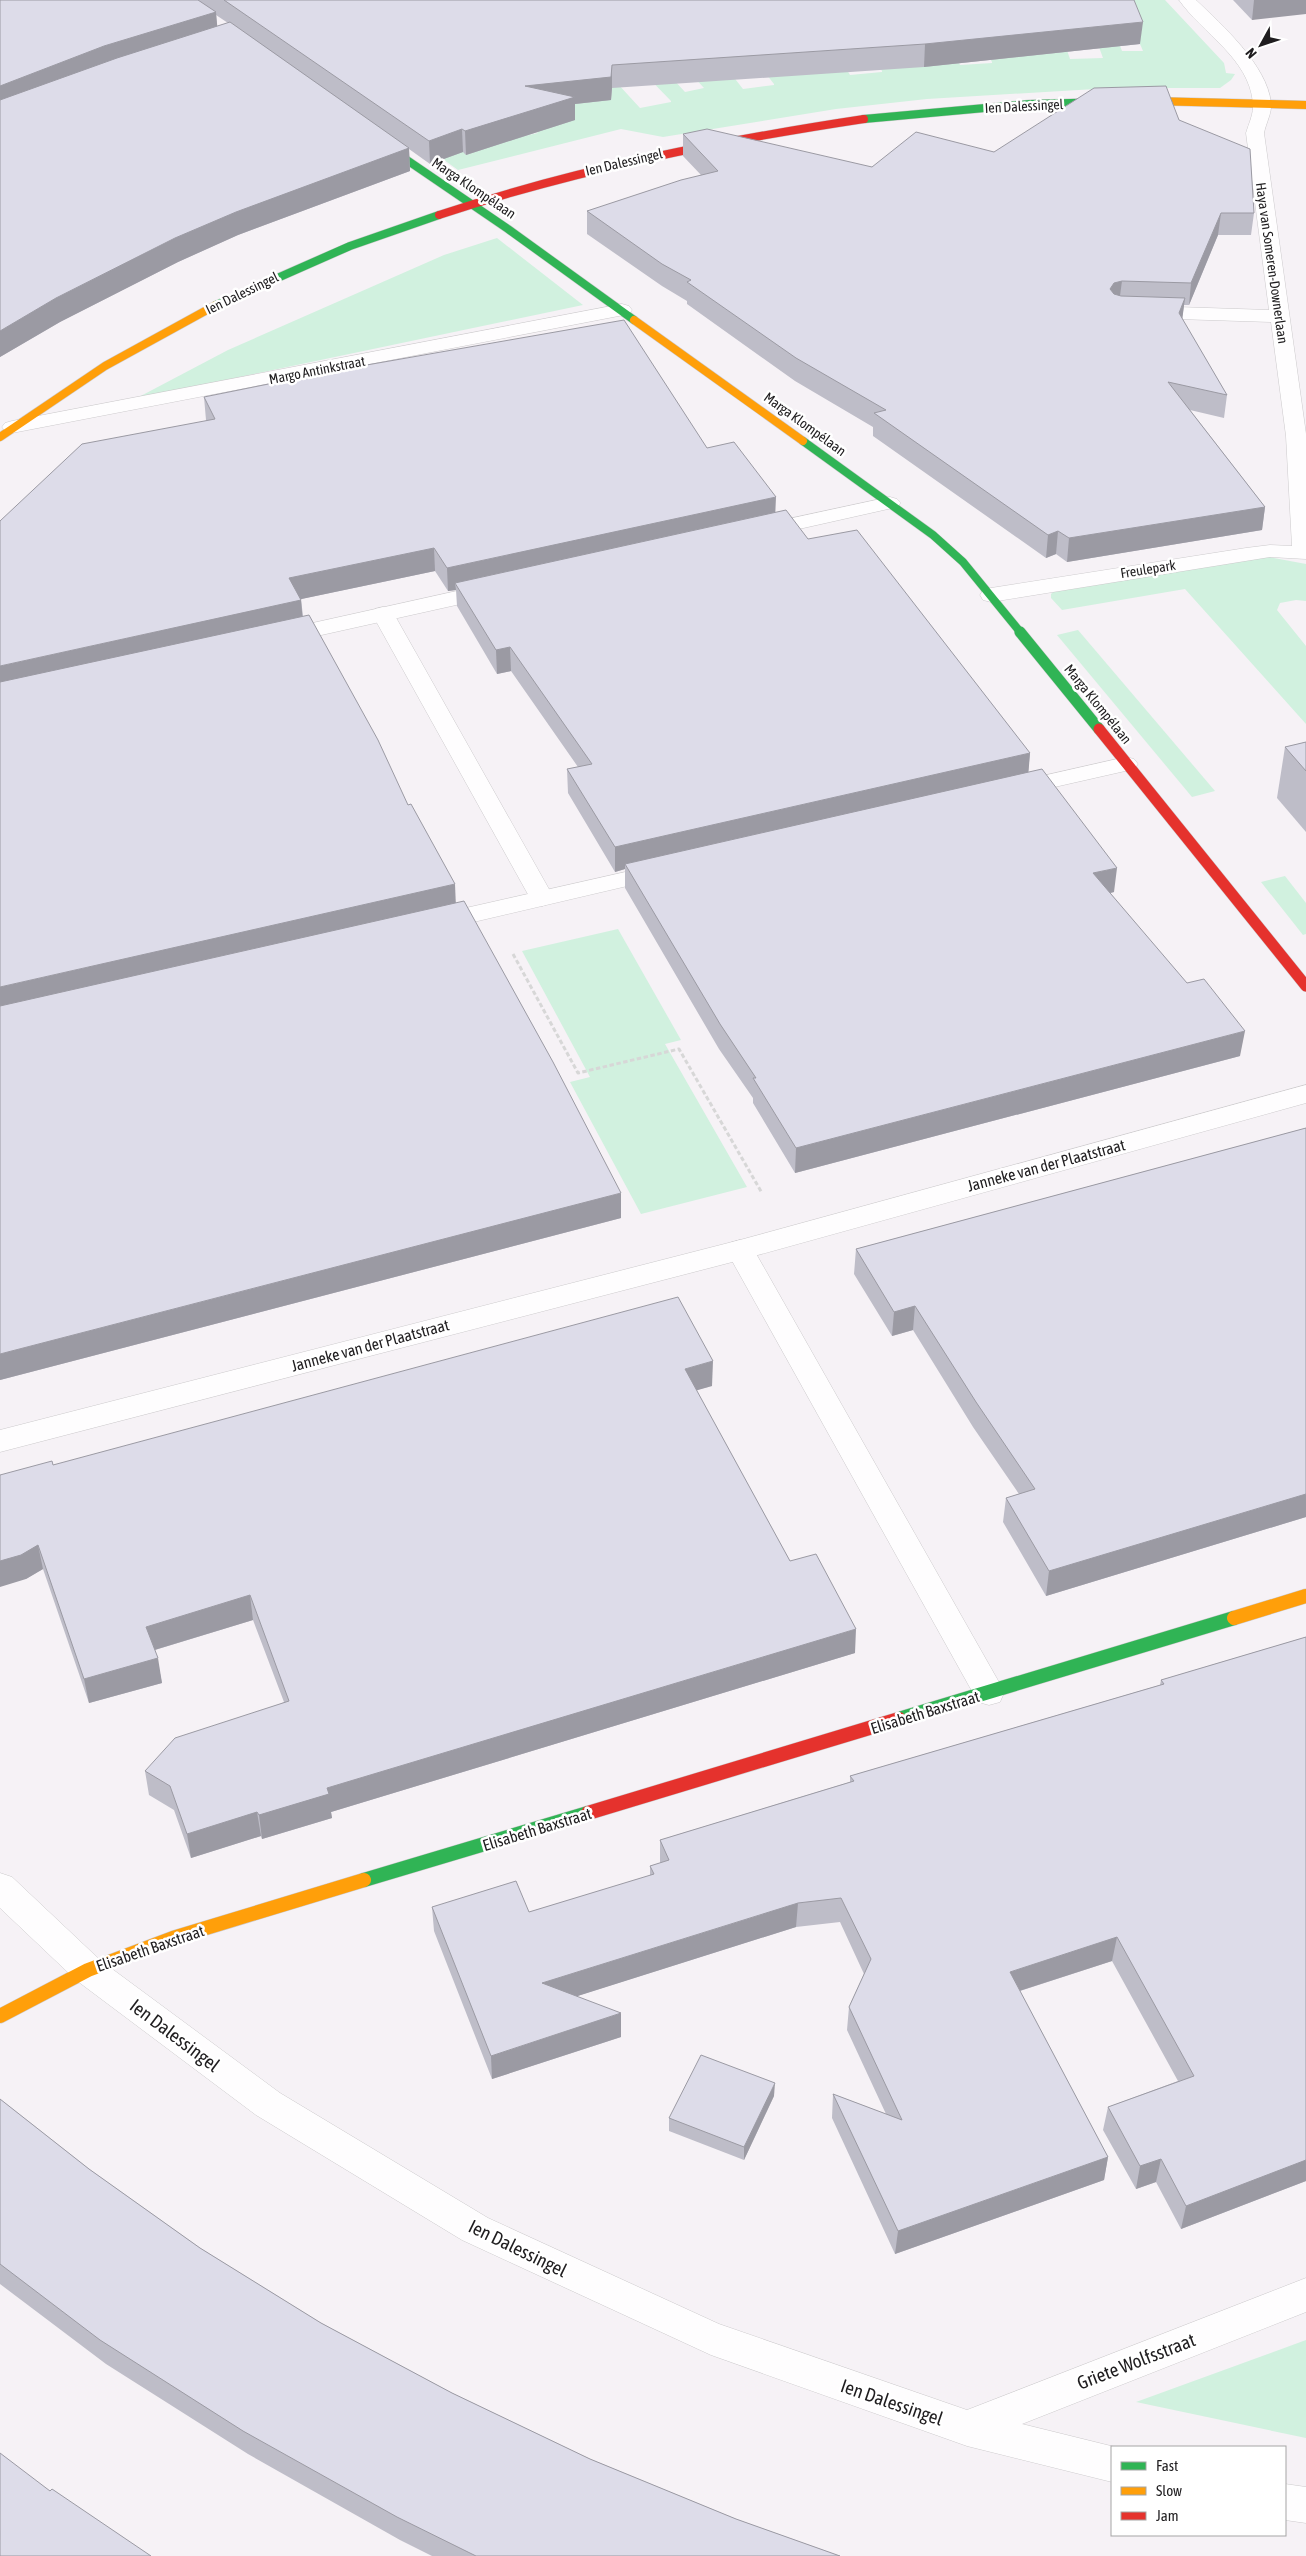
<svg xmlns="http://www.w3.org/2000/svg" width="1306" height="2556" viewBox="0 0 1306 2556" font-family="'Asap Condensed',sans-serif">
<style>
.green{fill:#d1f1df;fill-rule:evenodd}
.lines{fill:none;stroke-linecap:round;stroke-linejoin:round}
.lane-casing{stroke:#cccacc;stroke-width:1}
.street-casing{stroke:#cccacc;stroke-width:1}
.fast-far2-casing{stroke:#cccacc;stroke-width:9}
.fast-far1-casing{stroke:#cccacc;stroke-width:12}
.fast-casing{stroke:#cccacc;stroke-width:15}
.slow-far1-casing{stroke:#cccacc;stroke-width:9}
.slow-casing{stroke:#cccacc;stroke-width:15}
.jam-far2-casing{stroke:#cccacc;stroke-width:9}
.jam-far1-casing{stroke:#cccacc;stroke-width:12}
.jam-casing{stroke:#cccacc;stroke-width:15}
.path{stroke:#d7d7d7;stroke-width:3;stroke-dasharray:4.5 2.5;stroke-linecap:butt}
.lane{fill:#fefdfe;fill-rule:evenodd}
.street{fill:#fefdfe;fill-rule:evenodd}
.fast-far2{stroke:#30b455;stroke-width:8}
.fast-far1{stroke:#30b455;stroke-width:11}
.fast{stroke:#30b455;stroke-width:14}
.slow-far1{stroke:#ff9f0a;stroke-width:8}
.slow{stroke:#ff9f0a;stroke-width:14}
.jam-far2{stroke:#e5322d;stroke-width:8}
.jam-far1{stroke:#e5322d;stroke-width:11}
.jam{stroke:#e5322d;stroke-width:14}
.wall{fill:#bebdc8;fill-rule:evenodd}
.shaded-wall{fill:#9b9aa3}
.building{fill:#dddce9;stroke:#9b9aa3}
.labels{text-anchor:middle;dominant-baseline:central;stroke-width:5;stroke-linejoin:round;paint-order:stroke}
.far-street-label{font-size:14px;fill:#1f1d1f;stroke:#fff}
.street-label{font-size:16px;fill:#1f1d1f;stroke:#fff}
.near-street-label{font-size:19px;fill:#1f1d1f;stroke:#fff}
</style>
<rect width="100%" height="100%" fill="#f6f2f6"/>
<g class="green">
<path d="M 433,0 L 1165,0 L 1224,63 L 1226,73 L 1235,74 L 1231,80 L 1220,88 L 1112,88 L 927,99 L 836,109 L 663,137 L 621,129 L 458,170 L 437,155 L 538,133 L 505,111 ZM 1089,20 L 1103,58 L 1070,59 L 1057,21 ZM 973,25 L 992,62 L 992,63 L 960,65 L 942,27 ZM 859,34 L 882,71 L 882,72 L 850,75 L 827,37 ZM 1137,37 L 1143,51 L 1122,51 L 1117,38 ZM 745,47 L 774,84 L 774,85 L 743,89 L 714,52 ZM 636,65 L 671,101 L 671,102 L 640,108 L 606,71 ZM 692,75 L 704,88 L 685,92 L 673,79 Z"/>
<path d="M 497,238 L 583,305 L 135,399 L 228,350 L 444,255 Z"/>
<path d="M 1269,557 L 1306,564 L 1306,601 L 1296,600 L 1280,603 L 1277,610 L 1306,646 L 1306,724 L 1185,589 L 1062,610 L 1051,598 L 1051,594 L 1055,590 Z"/>
<path d="M 1078,630 L 1215,791 L 1192,797 L 1057,635 Z"/>
<path d="M 1285,876 L 1306,903 L 1306,934 L 1303,935 L 1261,882 Z"/>
<path d="M 618,929 L 681,1040 L 665,1044 L 747,1187 L 641,1214 L 570,1082 L 590,1077 L 522,951 Z"/>
<path d="M 1306,2340 L 1306,2438 L 1136,2402 Z"/>
</g>
<g class="lines">
<g class="lane-casing">
<g id="lane">
<path d="M 383,607 L 391,609 L 394,614 L 554,898 L 551,903 L 542,906 L 533,903 L 530,898 L 372,614 L 375,609 Z"/>
<path d="M 740,1240 L 750,1243 L 754,1250 L 1000,1684 L 1004,1693 L 1000,1702 L 989,1705 L 978,1702 L 726,1250 L 730,1243 Z"/>
</g>
</g>
<g class="street-casing">
<g id="street">
<path d="M 1179,0 L 1196,0 C 1222,25 1267,65 1271,103 C 1272,113 1266,123 1264,133 L 1306,434 L 1306,559 L 1270,557 L 991,602 L 983,600 L 980,595 L 983,590 L 991,588 L 1246,548 L 1270,545 L 1292,546 L 1286,436 L 1271,322 L 1146,318 L 1139,316 L 1136,312 L 1139,308 L 1146,306 L 1269,310 L 1246,133 C 1249,123 1254,113 1253,103 C 1249,58 1202,33 1179,0 Z"/>
<path d="M 622,304 L 629,306 L 632,310 L 629,314 L 12,433 L 5,431 L 2,427 L 5,423 L 12,421 Z"/>
<path d="M 890,497 L 897,499 L 901,503 L 897,507 L 759,538 L 751,537 L 748,532 L 751,527 Z"/>
<path d="M 493,583 L 501,585 L 504,590 L 501,595 L 281,644 L 273,642 L 270,637 L 273,632 L 281,630 Z"/>
<path d="M 1126,757 L 1134,759 L 1138,764 L 1134,769 L 1015,796 L 1007,794 L 1003,789 L 1007,784 Z"/>
<path d="M 661,864 L 670,866 L 673,871 L 670,876 L 435,931 L 426,928 L 423,923 L 426,918 L 435,915 Z"/>
<path d="M 1306,1085 L 1306,1103 L 740,1260 L 0,1452 L 0,1430 L 740,1240 Z"/>
<path d="M 0,1873 L 12,1877 L 100,1960 L 280,2093 L 488,2218 L 719,2324 L 967,2410 L 1306,2278 L 1306,2312 L 1022,2424 L 1115,2447 L 1112,2447 L 1112,2482 L 967,2446 L 711,2355 L 462,2240 L 256,2115 L 76,1980 L 0,1908 Z"/>
<path d="M 1285,2484 L 1306,2487 L 1306,2523 L 1285,2520 Z"/>
</g>
</g>
<g class="fast-far2-casing">
<g id="fast-far2">
<path d="M 864,119 L 1030,104 L 1151,101"/>
<path d="M 379,141 L 508,229 L 634,320"/>
<path d="M 216,305 L 350,246 L 439,215"/>
<path d="M 803,441 L 933,535 L 963,562 L 1021,633"/>
</g>
</g>
<g class="fast-far1-casing">
<path id="fast-far1" d="M 1020,632 L 1099,729"/>
</g>
<g class="fast-casing">
<g id="fast">
<path d="M 899,1719 L 1234,1618"/>
<path d="M 364,1880 L 588,1813"/>
</g>
</g>
<g class="slow-far1-casing">
<g id="slow-far1">
<path d="M 1151,101 L 1306,105"/>
<path d="M 634,320 L 803,441"/>
<path d="M 0,437 L 105,366 L 216,305"/>
</g>
</g>
<g class="slow-casing">
<g id="slow">
<path d="M 1234,1618 L 1306,1596"/>
<path d="M 0,2016 L 88,1970 L 173,1938 L 364,1880"/>
</g>
</g>
<g class="jam-far2-casing">
<path id="jam-far2" d="M 439,215 C 578,169 719,141 864,119"/>
</g>
<g class="jam-far1-casing">
<path id="jam-far1" d="M 1099,729 L 1306,986"/>
</g>
<g class="jam-casing">
<path id="jam" d="M 588,1813 L 899,1719"/>
</g>
<path class="path" d="M 513,954 L 578,1073 L 679,1049 L 762,1193"/>
<use href="#lane" class="lane"/>
<use href="#street" class="street"/>
<use href="#fast-far2" class="fast-far2"/>
<use href="#fast-far1" class="fast-far1"/>
<use href="#fast" class="fast"/>
<use href="#slow-far1" class="slow-far1"/>
<use href="#slow" class="slow"/>
<use href="#jam-far2" class="jam-far2"/>
<use href="#jam-far1" class="jam-far1"/>
<use href="#jam" class="jam"/>
</g>
<g class="wall">
<path d="M 0,0 L 1134,0 L 1140,44 L 924,67 L 612,88 L 611,100 L 575,104 L 575,120 L 466,155 L 463,152 L 430,164 L 409,149 L 410,171 L 238,235 L 178,262 L 60,322 L 0,357 ZM 216,15 L 228,23 L 217,27 Z"/>
<path d="M 1233,0 L 1306,0 L 1252,20 Z"/>
<path d="M 1179,120 L 1254,213 L 1251,235 L 1218,235 L 1189,305 L 1184,305 L 1182,319 L 1227,395 L 1224,418 L 1190,410 L 1265,507 L 1262,530 L 1067,562 L 1056,554 L 1046,558 L 873,436 L 873,427 L 795,381 L 687,304 L 687,301 L 662,286 L 587,234 L 587,211 L 701,175 L 683,156 L 683,134 L 872,167 L 994,152 Z"/>
<path d="M 204,397 L 707,448 L 775,513 L 808,539 L 1030,753 L 1028,772 L 1114,892 L 1110,893 L 1240,1056 L 795,1173 L 753,1103 L 753,1098 L 719,1049 L 625,888 L 625,869 L 615,872 L 568,793 L 567,769 L 578,767 L 511,671 L 497,674 L 457,606 L 456,590 L 448,591 L 435,571 L 301,599 L 303,616 L 408,805 L 456,903 L 621,1218 L 0,1380 L 206,420 Z"/>
<path d="M 1306,742 L 1306,832 L 1277,798 L 1285,747 Z"/>
<path d="M 1306,1128 L 1306,1517 L 1046,1596 L 1003,1522 L 1006,1498 L 1019,1494 L 973,1427 L 913,1330 L 892,1336 L 854,1274 L 856,1249 Z"/>
<path d="M 712,1386 L 696,1390 L 790,1561 L 855,1653 L 331,1812 L 332,1818 L 262,1839 L 261,1836 L 191,1858 L 174,1810 L 149,1795 L 145,1771 L 284,1702 L 253,1620 L 155,1650 L 162,1683 L 89,1703 L 43,1569 L 26,1579 L 53,1465 Z"/>
<path d="M 1306,1637 L 1306,2181 L 1181,2229 L 1156,2182 L 1136,2189 L 1103,2130 L 1108,2107 L 1178,2081 L 1112,1961 L 1020,1991 L 1108,2157 L 1104,2180 L 895,2254 L 832,2118 L 833,2094 L 886,2114 L 847,2030 L 849,2007 L 864,1974 L 840,1922 L 796,1927 L 577,1996 L 621,2037 L 492,2079 L 434,1931 L 432,1907 L 529,1912 L 650,1876 L 650,1866 L 660,1863 L 660,1840 L 850,1782 L 850,1776 L 1160,1685 L 1161,1680 Z"/>
<path d="M 774,2096 L 744,2160 L 669,2131 L 669,2118 Z"/>
<path d="M 0,2099 L 89,2169 L 200,2248 L 321,2323 L 452,2393 L 590,2459 L 736,2519 L 840,2556 L 432,2556 L 400,2540 L 248,2454 L 106,2364 L 0,2284 Z"/>
</g>
<g class="shaded-wall">
<path d="M 1254,0 L 1306,0 L 1306,14 L 1252,20 Z"/>
<path d="M 216,12 L 218,35 L 0,110 L 0,86 L 104,46 Z"/>
<path d="M 1143,22 L 1140,44 L 924,67 L 925,44 Z"/>
<path d="M 612,65 L 612,88 L 611,100 L 575,104 L 575,120 L 466,155 L 465,131 L 525,86 Z"/>
<path d="M 462,129 L 463,152 L 430,164 L 429,141 Z"/>
<path d="M 409,148 L 410,171 L 238,235 L 178,262 L 60,322 L 0,357 L 0,331 L 56,298 L 175,238 L 236,212 Z"/>
<path d="M 1221,213 L 1218,235 L 1189,305 L 1191,283 Z"/>
<path d="M 1122,281 L 1119,303 L 1110,289 L 1114,283 Z"/>
<path d="M 1185,298 L 1182,321 L 1179,313 Z"/>
<path d="M 776,497 L 775,520 L 455,583 L 456,590 L 448,591 L 447,568 Z"/>
<path d="M 1265,507 L 1262,530 L 1067,562 L 1069,538 Z"/>
<path d="M 1058,531 L 1056,554 L 1046,558 L 1048,535 Z"/>
<path d="M 434,548 L 435,571 L 292,601 L 289,578 Z"/>
<path d="M 301,600 L 303,623 L 0,691 L 0,666 Z"/>
<path d="M 510,647 L 511,671 L 497,674 L 496,650 Z"/>
<path d="M 1030,753 L 1028,778 L 625,864 L 625,869 L 615,872 L 615,847 Z"/>
<path d="M 1117,868 L 1114,892 L 1090,898 L 1093,873 Z"/>
<path d="M 455,884 L 456,908 L 0,1012 L 0,987 Z"/>
<path d="M 1245,1031 L 1240,1056 L 795,1173 L 796,1148 Z"/>
<path d="M 621,1193 L 621,1218 L 0,1380 L 0,1354 Z"/>
<path d="M 915,1306 L 913,1330 L 892,1336 L 894,1312 Z"/>
<path d="M 713,1361 L 712,1386 L 684,1394 L 685,1369 Z"/>
<path d="M 1306,1494 L 1306,1517 L 1046,1596 L 1049,1571 Z"/>
<path d="M 38,1545 L 43,1569 L 26,1579 L 0,1587 L 0,1561 Z"/>
<path d="M 250,1595 L 253,1620 L 151,1651 L 146,1627 Z"/>
<path d="M 856,1629 L 855,1653 L 331,1812 L 332,1818 L 262,1839 L 259,1815 L 327,1788 Z"/>
<path d="M 158,1658 L 162,1683 L 89,1703 L 84,1679 Z"/>
<path d="M 257,1812 L 261,1836 L 191,1858 L 187,1834 Z"/>
<path d="M 798,1903 L 796,1927 L 543,2007 L 542,1983 Z"/>
<path d="M 1117,1937 L 1112,1961 L 1007,1995 L 1010,1972 Z"/>
<path d="M 621,2013 L 621,2037 L 492,2079 L 491,2056 Z"/>
<path d="M 775,2083 L 774,2096 L 744,2160 L 744,2147 Z"/>
<path d="M 1108,2157 L 1104,2180 L 895,2254 L 898,2231 Z"/>
<path d="M 1161,2159 L 1156,2182 L 1136,2189 L 1140,2166 Z"/>
<path d="M 1306,2160 L 1306,2181 L 1181,2229 L 1186,2206 Z"/>
</g>
<g class="building">
<path d="M 0,0 L 198,0 L 216,12 L 104,46 L 0,86 Z"/>
<path d="M 224,0 L 1134,0 L 1143,22 L 925,44 L 612,65 L 611,77 L 525,86 L 575,97 L 465,131 L 462,129 L 429,141 Z"/>
<path d="M 230,22 L 409,148 L 236,212 L 175,238 L 56,298 L 0,331 L 0,100 L 117,58 Z"/>
<path d="M 1166,86 L 1179,120 L 1250,149 L 1254,213 L 1221,213 L 1191,283 L 1122,281 L 1114,283 L 1110,289 L 1114,294 L 1121,296 L 1185,298 L 1179,313 L 1227,395 L 1168,382 L 1265,507 L 1069,538 L 1058,531 L 1048,535 L 874,413 L 886,410 L 796,358 L 687,282 L 691,280 L 662,264 L 587,211 L 681,180 L 718,171 L 683,134 L 707,129 L 872,167 L 916,132 L 994,152 L 1094,88 Z"/>
<path d="M 624,320 L 707,448 L 734,442 L 776,497 L 447,568 L 434,548 L 289,578 L 301,600 L 0,666 L 0,521 L 82,444 L 215,419 L 204,397 L 338,370 Z"/>
<path d="M 786,510 L 808,539 L 857,530 L 1030,753 L 615,847 L 567,769 L 592,764 L 510,647 L 496,650 L 455,583 Z"/>
<path d="M 309,615 L 378,740 L 408,805 L 411,804 L 455,884 L 0,987 L 0,682 Z"/>
<path d="M 1306,742 L 1306,771 L 1285,747 Z"/>
<path d="M 1042,769 L 1117,868 L 1093,873 L 1187,983 L 1204,979 L 1245,1031 L 796,1148 L 753,1078 L 756,1078 L 720,1024 L 625,864 Z"/>
<path d="M 464,901 L 553,1062 L 621,1193 L 0,1354 L 0,1006 Z"/>
<path d="M 1306,1128 L 1306,1494 L 1049,1571 L 1006,1498 L 1035,1489 L 976,1402 L 915,1306 L 894,1312 L 856,1249 Z"/>
<path d="M 678,1297 L 713,1361 L 685,1369 L 790,1561 L 816,1554 L 856,1629 L 327,1788 L 329,1794 L 259,1815 L 257,1812 L 187,1834 L 170,1786 L 145,1771 L 175,1738 L 289,1701 L 250,1595 L 146,1627 L 158,1658 L 84,1679 L 38,1545 L 21,1555 L 0,1561 L 0,1475 L 52,1461 L 53,1465 Z"/>
<path d="M 1306,1637 L 1306,2160 L 1186,2206 L 1161,2159 L 1140,2166 L 1108,2107 L 1194,2076 L 1117,1937 L 1010,1972 L 1108,2157 L 898,2231 L 833,2094 L 902,2120 L 849,2007 L 871,1959 L 841,1898 L 798,1903 L 542,1983 L 621,2013 L 491,2056 L 432,1907 L 516,1881 L 529,1912 L 654,1874 L 650,1866 L 669,1860 L 660,1840 L 854,1781 L 850,1776 L 1164,1684 L 1161,1680 Z"/>
<path d="M 701,2055 L 775,2083 L 744,2147 L 669,2118 Z"/>
<path d="M 0,2099 L 89,2169 L 200,2248 L 321,2323 L 452,2393 L 590,2459 L 736,2519 L 840,2556 L 476,2556 L 397,2517 L 243,2431 L 100,2340 L 0,2264 Z"/>
<path d="M 0,2453 L 50,2491 L 52,2489 L 151,2556 L 0,2556 Z"/>
</g>
<g class="labels">
<g class="far-street-label">
<text transform="translate(1024 106) rotate(-3)">Ien Dalessingel</text>
<text transform="translate(624 162) rotate(-13)">Ien Dalessingel</text>
<text transform="translate(474 188) rotate(34)">Marga Klompélaan</text>
<text transform="translate(1272 263) rotate(82)">Haya van Someren-Downerlaan</text>
<text transform="translate(242 293) rotate(-26)">Ien Dalessingel</text>
<text transform="translate(317 370) rotate(-11)">Margo Antinkstraat</text>
<text transform="translate(805 424) rotate(36)">Marga Klompélaan</text>
<text transform="translate(1148 569) rotate(-9)">Freulepark</text>
<text transform="translate(1098 704) rotate(51)">Marga Klompélaan</text>
</g>
<g class="street-label">
<text transform="translate(1046 1165) rotate(-15)">Janneke van der Plaatstraat</text>
<text transform="translate(370 1345) rotate(-15)">Janneke van der Plaatstraat</text>
<text transform="translate(925 1712) rotate(-17)">Elisabeth Baxstraat</text>
<text transform="translate(537 1829) rotate(-17)">Elisabeth Baxstraat</text>
<text transform="translate(150 1948) rotate(-19)">Elisabeth Baxstraat</text>
</g>
<g class="near-street-label">
<text transform="translate(175 2035) rotate(37)">Ien Dalessingel</text>
<text transform="translate(518 2248) rotate(26)">Ien Dalessingel</text>
<text transform="translate(1136 2361) rotate(-21)">Griete Wolfsstraat</text>
<text transform="translate(892 2402) rotate(19)">Ien Dalessingel</text>
</g>
</g>
<rect x="1111" y="2446" width="175" height="90" fill="#ffffff" stroke="#a5a5a5"/>
<rect x="1121" y="2462" width="25" height="8" fill="#30b455" stroke="#a5a5a5"/>
<text x="1156" y="2471" font-size="15" fill="#1f1d1f">Fast</text>
<rect x="1121" y="2487" width="25" height="8" fill="#ff9f0a" stroke="#a5a5a5"/>
<text x="1156" y="2496" font-size="15" fill="#1f1d1f">Slow</text>
<rect x="1121" y="2512" width="25" height="8" fill="#e5322d" stroke="#a5a5a5"/>
<text x="1156" y="2521" font-size="15" fill="#1f1d1f">Jam</text>
<g transform="translate(1261 45) rotate(230)" stroke="#ffffff" stroke-width="4" paint-order="stroke">
<path d="M0-4L9 19L0 12L-9 19Z" fill="#1f1d1f"/>
<text y="-8" font-size="14" font-weight="bold" text-anchor="middle" fill="#1f1d1f">N</text>
</g>
</svg>
